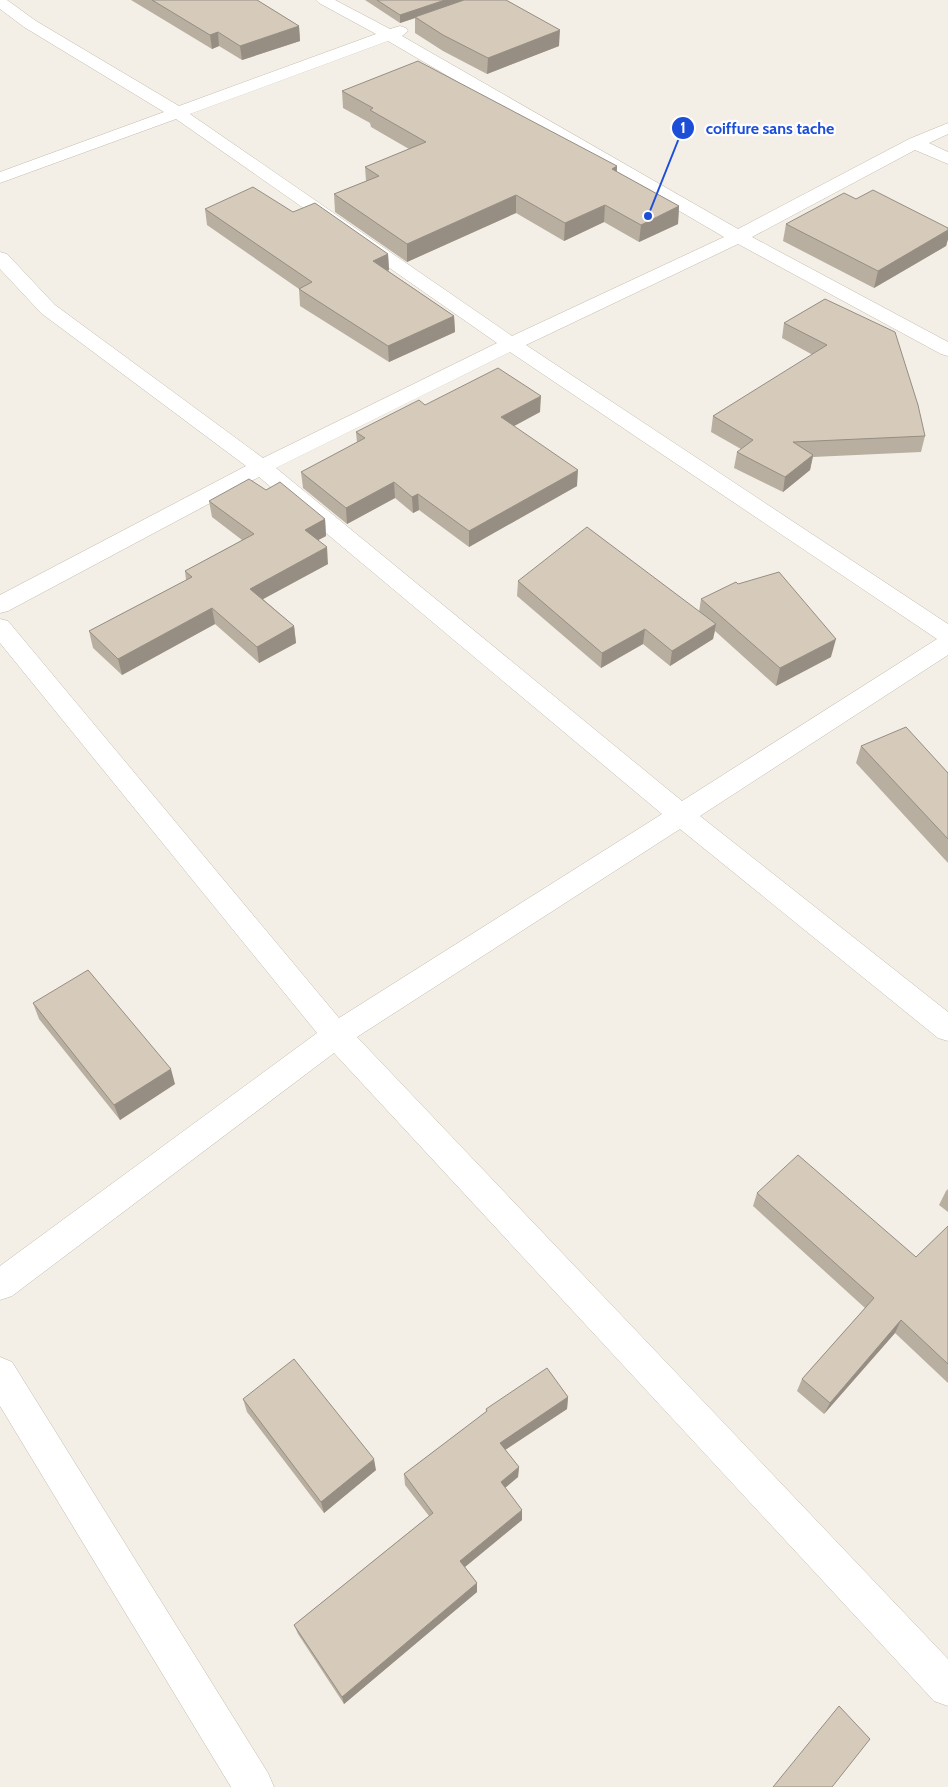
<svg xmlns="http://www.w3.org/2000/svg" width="948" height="1787" viewBox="0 0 948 1787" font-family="Cabin,sans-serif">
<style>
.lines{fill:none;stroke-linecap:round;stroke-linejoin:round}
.minor-casing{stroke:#c2baab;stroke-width:1}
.minor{fill:#fff;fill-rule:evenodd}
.wall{fill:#b8afa1}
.shaded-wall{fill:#968e83}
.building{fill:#d6cbbb;stroke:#968e83}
.leader{fill:none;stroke:#1d4ed8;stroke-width:2}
.callout-dot{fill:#1d4ed8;stroke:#fff;stroke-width:2}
.mark-label{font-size:15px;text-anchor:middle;font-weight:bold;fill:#fff}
.callout-label{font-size:16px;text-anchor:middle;font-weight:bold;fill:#1d4ed8;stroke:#fff;stroke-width:4.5;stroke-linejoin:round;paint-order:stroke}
</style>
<rect width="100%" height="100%" fill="#f4efe6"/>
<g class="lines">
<g class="minor-casing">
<g id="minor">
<path d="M 0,0 L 7,0 L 36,21 L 179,106 L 376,34 L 319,3 L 316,0 L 335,0 L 390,29 L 400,26 L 406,28 L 408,31 L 402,36 L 738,229 L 909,139 L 948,123 L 948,134 L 929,143 L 948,152 L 948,164 L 915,150 L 752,237 L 948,342 L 948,356 L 941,354 L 738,244 L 526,345 L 948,624 L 948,655 L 700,816 L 948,1012 L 948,1041 L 938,1038 L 680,829 L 357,1037 L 948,1659 L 948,1706 L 934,1701 L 334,1053 L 12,1296 L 0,1300 L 0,1266 L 317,1033 L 0,643 L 0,619 L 8,621 L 339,1018 L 662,814 L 259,477 L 8,611 L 0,613 L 0,595 L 246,466 L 41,313 L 0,269 L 0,252 L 7,254 L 55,305 L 263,458 L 497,343 L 176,119 L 0,183 L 0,172 L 164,112 L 24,27 L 0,9 ZM 388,41 L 724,237 L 512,336 L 190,114 ZM 510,352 L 937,639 L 682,801 L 276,468 Z"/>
<path d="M 0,1357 L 12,1362 L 268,1773 L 274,1787 L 231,1787 L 0,1406 Z"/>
</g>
</g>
<use href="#minor" class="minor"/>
</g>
<g class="wall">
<path d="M 131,0 L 257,0 L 299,26 L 300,41 L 242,60 L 219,46 L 212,49 Z"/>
<path d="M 365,0 L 506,0 L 559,46 L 487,74 L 443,51 L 415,33 L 415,18 L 400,23 Z"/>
<path d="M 342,91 L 617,166 L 617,172 L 679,206 L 678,224 L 639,242 L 604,222 L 564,241 L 516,213 L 407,262 L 335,212 L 334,194 L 366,181 L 365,167 L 409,149 L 371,127 L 370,123 L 343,108 Z"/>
<path d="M 856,199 L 948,228 L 948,239 L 946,246 L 874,288 L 783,241 L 786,224 Z"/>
<path d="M 205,209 L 293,212 L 388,254 L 389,270 L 388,271 L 454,316 L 455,332 L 389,362 L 300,306 L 299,289 L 207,225 Z"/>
<path d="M 825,299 L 925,436 L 921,452 L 813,457 L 810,470 L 783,492 L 734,468 L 737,452 L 741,449 L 711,432 L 713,416 L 813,355 L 782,338 L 784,323 Z"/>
<path d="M 425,405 L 540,412 L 514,426 L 577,486 L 469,547 L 419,510 L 413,513 L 395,498 L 347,524 L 303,488 L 301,472 L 357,443 L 356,432 Z"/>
<path d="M 266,490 L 325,519 L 326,536 L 318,540 L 328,564 L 263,599 L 294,626 L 296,643 L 259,663 L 215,624 L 122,675 L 93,648 L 89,631 L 186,580 L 185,571 L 242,540 L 212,517 L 209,501 Z"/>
<path d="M 518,581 L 699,612 L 701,599 L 831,657 L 776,686 L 715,631 L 713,639 L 670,666 L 643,644 L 601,668 L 517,596 Z"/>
<path d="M 861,746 L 948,773 L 948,863 L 856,763 Z"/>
<path d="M 33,1003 L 175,1084 L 120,1120 L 39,1019 Z"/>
<path d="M 948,1189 L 948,1212 L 939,1205 L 946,1191 Z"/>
<path d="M 757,1193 L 916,1257 L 948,1226 L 948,1383 L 895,1333 L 824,1414 L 797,1391 L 802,1379 L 865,1308 L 753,1206 Z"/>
<path d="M 568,1397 L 567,1409 L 505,1450 L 519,1467 L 518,1477 L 505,1488 L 522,1520 L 465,1567 L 477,1583 L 477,1592 L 344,1704 L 298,1634 L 294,1625 L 429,1516 L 405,1485 L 404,1474 L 486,1412 L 486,1409 Z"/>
<path d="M 243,1399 L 376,1470 L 324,1513 L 247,1412 Z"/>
</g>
<g class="shaded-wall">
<path d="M 445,0 L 469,0 L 415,17 L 415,18 L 400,23 L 400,15 Z"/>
<path d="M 299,26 L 300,41 L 242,60 L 240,46 Z"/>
<path d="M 560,30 L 559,46 L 487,74 L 488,58 Z"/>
<path d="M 218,32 L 219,46 L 212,49 L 210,35 Z"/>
<path d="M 617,166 L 616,184 L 612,169 Z"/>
<path d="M 516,195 L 516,213 L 407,262 L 407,244 Z"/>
<path d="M 605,205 L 604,222 L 564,241 L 565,223 Z"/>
<path d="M 679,206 L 678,224 L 639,242 L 641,225 Z"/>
<path d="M 948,230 L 948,239 L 946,246 L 874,288 L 878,271 Z"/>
<path d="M 388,254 L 389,270 L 374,277 L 373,261 Z"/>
<path d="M 454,316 L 455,332 L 389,362 L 388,346 Z"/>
<path d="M 541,396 L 540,412 L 501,433 L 501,417 Z"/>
<path d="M 813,455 L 810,470 L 783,492 L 785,477 Z"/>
<path d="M 578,470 L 577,486 L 469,547 L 469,531 Z"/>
<path d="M 394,482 L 395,498 L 347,524 L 346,508 Z"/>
<path d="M 418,494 L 419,510 L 413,513 L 412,497 Z"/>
<path d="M 325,519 L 326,536 L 307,546 L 305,530 Z"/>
<path d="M 327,547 L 328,564 L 252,605 L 250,589 Z"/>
<path d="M 212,608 L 215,624 L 122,675 L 118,659 Z"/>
<path d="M 716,624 L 713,639 L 670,666 L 672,651 Z"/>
<path d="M 294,626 L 296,643 L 259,663 L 257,647 Z"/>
<path d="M 645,629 L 643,644 L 601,668 L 602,653 Z"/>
<path d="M 836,639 L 831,657 L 776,686 L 780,668 Z"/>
<path d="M 171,1069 L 175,1084 L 120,1120 L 114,1105 Z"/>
<path d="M 901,1320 L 895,1333 L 824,1414 L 830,1403 Z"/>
<path d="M 568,1397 L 567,1409 L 499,1454 L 500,1443 Z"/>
<path d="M 374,1459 L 376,1470 L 324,1513 L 321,1502 Z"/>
<path d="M 519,1467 L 518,1477 L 500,1492 L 501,1482 Z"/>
<path d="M 522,1510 L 522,1520 L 460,1571 L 460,1561 Z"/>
<path d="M 477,1583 L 477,1592 L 344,1704 L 342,1697 Z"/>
</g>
<g class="building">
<path d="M 152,0 L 257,0 L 299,26 L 240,46 L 218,32 L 210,35 Z"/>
<path d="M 377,0 L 445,0 L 400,15 Z"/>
<path d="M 464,0 L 506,0 L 560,30 L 488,58 L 443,35 L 415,17 Z"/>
<path d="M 418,61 L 617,166 L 612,169 L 679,206 L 641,225 L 605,205 L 565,223 L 516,195 L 407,244 L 334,194 L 379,176 L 365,167 L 426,142 L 370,110 L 373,108 L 342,91 Z"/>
<path d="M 253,187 L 293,212 L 315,203 L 388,254 L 373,261 L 454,316 L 388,346 L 299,289 L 312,282 L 205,209 Z"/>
<path d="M 873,190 L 948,228 L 948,230 L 878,271 L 786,224 L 844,193 L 856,199 Z"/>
<path d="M 825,299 L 895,332 L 918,405 L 925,436 L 793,442 L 813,455 L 785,477 L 737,452 L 753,440 L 713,416 L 827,345 L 784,323 Z"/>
<path d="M 498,368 L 541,396 L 501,417 L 578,470 L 469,531 L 418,494 L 412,497 L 394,482 L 346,508 L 301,472 L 365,438 L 356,432 L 419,400 L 425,405 Z"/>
<path d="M 249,479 L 266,490 L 280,482 L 325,519 L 305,530 L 327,547 L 250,589 L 294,626 L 257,647 L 212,608 L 118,659 L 89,631 L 192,577 L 185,571 L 254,534 L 209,501 Z"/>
<path d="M 587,527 L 716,624 L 672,651 L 645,629 L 602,653 L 518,581 Z"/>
<path d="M 779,572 L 836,639 L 780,668 L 701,599 L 736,582 L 738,584 Z"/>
<path d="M 906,727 L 948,773 L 948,839 L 861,746 Z"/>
<path d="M 88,970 L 171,1069 L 114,1105 L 33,1003 Z"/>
<path d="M 798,1155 L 916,1257 L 948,1226 L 948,1364 L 901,1320 L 830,1403 L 802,1379 L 874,1298 L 757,1193 Z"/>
<path d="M 294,1359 L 374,1459 L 321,1502 L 243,1399 Z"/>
<path d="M 547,1368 L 568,1397 L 500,1443 L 519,1467 L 501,1482 L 522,1510 L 460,1561 L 477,1583 L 342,1697 L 294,1625 L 433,1513 L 404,1474 L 487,1411 L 486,1409 Z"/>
<path d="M 839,1706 L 870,1739 L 832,1787 L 773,1787 Z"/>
</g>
<path class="leader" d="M648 216L683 128"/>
<g class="callout-dot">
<circle cx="648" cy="216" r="5"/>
<circle cx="683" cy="128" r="12"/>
</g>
<g class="mark-label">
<text x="683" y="133">1</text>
</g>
<g class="callout-label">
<text x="770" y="134">coiffure sans tache</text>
</g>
</svg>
